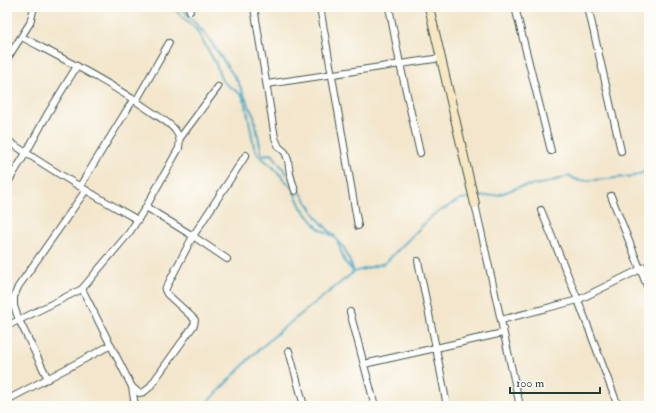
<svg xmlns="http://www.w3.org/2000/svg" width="656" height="413" viewBox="0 0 656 413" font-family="'IM FELL Double Pica',serif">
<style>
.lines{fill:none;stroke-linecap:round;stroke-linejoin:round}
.stream{stroke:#45a7c4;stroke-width:2}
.street-casing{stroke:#3f564b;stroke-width:8}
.secondary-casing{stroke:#3f564b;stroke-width:10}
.street{stroke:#fff;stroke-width:6}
.secondary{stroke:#f7e8c3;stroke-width:8}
</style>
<rect width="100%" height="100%" fill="#fdfcf7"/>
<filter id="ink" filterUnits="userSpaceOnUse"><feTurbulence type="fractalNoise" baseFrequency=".025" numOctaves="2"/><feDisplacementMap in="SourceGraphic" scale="8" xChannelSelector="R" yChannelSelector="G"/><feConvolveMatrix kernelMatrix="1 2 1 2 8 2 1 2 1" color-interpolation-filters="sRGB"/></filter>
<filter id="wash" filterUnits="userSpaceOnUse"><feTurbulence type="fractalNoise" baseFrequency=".012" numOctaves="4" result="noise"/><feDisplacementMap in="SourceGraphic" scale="16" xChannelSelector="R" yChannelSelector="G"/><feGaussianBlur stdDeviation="0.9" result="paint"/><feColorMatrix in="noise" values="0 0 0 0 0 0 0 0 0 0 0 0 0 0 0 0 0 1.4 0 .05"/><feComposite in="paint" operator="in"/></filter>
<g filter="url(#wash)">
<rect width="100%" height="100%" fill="#f3e6cc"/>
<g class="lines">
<g class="stream">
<path d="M 172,7 L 196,29 L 216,64 L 222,81 L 242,95 L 247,110 L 254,147 L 259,156 L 272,166 L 292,188"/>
<path d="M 181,7 L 207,36 L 238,82 L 254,117 L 262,155 L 272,154 L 287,174"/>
<path d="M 297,187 L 318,219 L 334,236"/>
<path d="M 294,192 L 301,207 L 318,228 L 336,238 L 345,262 L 354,272"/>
<path d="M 475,197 L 498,195 L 519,187 L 546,183 L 568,176 L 580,181 L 607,179 L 634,176 L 649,170"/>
<path d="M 337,240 L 344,248 L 353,269"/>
<path d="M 204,406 L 253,355 L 281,330 L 354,272 L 385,263 L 433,215 L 461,199 L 471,198"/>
</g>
</g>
</g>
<g filter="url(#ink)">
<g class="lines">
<g class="street-casing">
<g id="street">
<path d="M 189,7 L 190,11"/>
<path d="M 254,7 L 275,138 L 279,147 L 285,152 L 288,160 L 290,174 L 295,191"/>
<path d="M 320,7 L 358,226"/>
<path d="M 389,7 L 400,64 L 420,153"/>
<path d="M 515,7 L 551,151"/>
<path d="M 588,7 L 621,151"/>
<path d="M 7,59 L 30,23 L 34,7"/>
<path d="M 267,84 L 441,58"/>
<path d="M 136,101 L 169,43"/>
<path d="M 180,138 L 218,87"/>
<path d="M 7,140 C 49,169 93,195 138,220"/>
<path d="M 7,184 L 26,153 L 48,113 L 77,66"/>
<path d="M 80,186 L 133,100"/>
<path d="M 611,196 L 649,291"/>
<path d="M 475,204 L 520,406"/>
<path d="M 146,207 L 193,236 L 227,259"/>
<path d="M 541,210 L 578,300 L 618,406"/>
<path d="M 418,261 L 436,348 L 447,406"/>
<path d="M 82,289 L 132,387 L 135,406"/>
<path d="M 350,312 L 375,406"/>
<path d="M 501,320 L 578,300 L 649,265"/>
<path d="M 7,326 L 82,289 L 129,233 L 146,207 L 179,148 C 180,141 180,136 175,130 C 169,122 157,116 149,110 C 109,82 65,60 22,37"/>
<path d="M 289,351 L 304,406"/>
<path d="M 364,364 L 503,333"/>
<path d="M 48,379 L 19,320 L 14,306 L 14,297 L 18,287 L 86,190"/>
<path d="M 132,387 L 139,393 L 144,392 L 149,388 L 194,325 L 195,320 L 191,316 L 167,294 L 165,290 L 193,236 L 246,155"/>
<path d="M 7,400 L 111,345"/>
</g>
</g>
<g class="secondary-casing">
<path id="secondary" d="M 429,7 L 475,204"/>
</g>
<use href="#street" class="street"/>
<use href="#secondary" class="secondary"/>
</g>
</g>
<rect width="656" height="413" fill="none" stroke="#fdfcf7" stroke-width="24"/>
<path d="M510 387v6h90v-6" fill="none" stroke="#1f3d34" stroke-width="2"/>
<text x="516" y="387" font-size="12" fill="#1f3d34" stroke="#fdfcf7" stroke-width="3" paint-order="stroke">100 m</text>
</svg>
